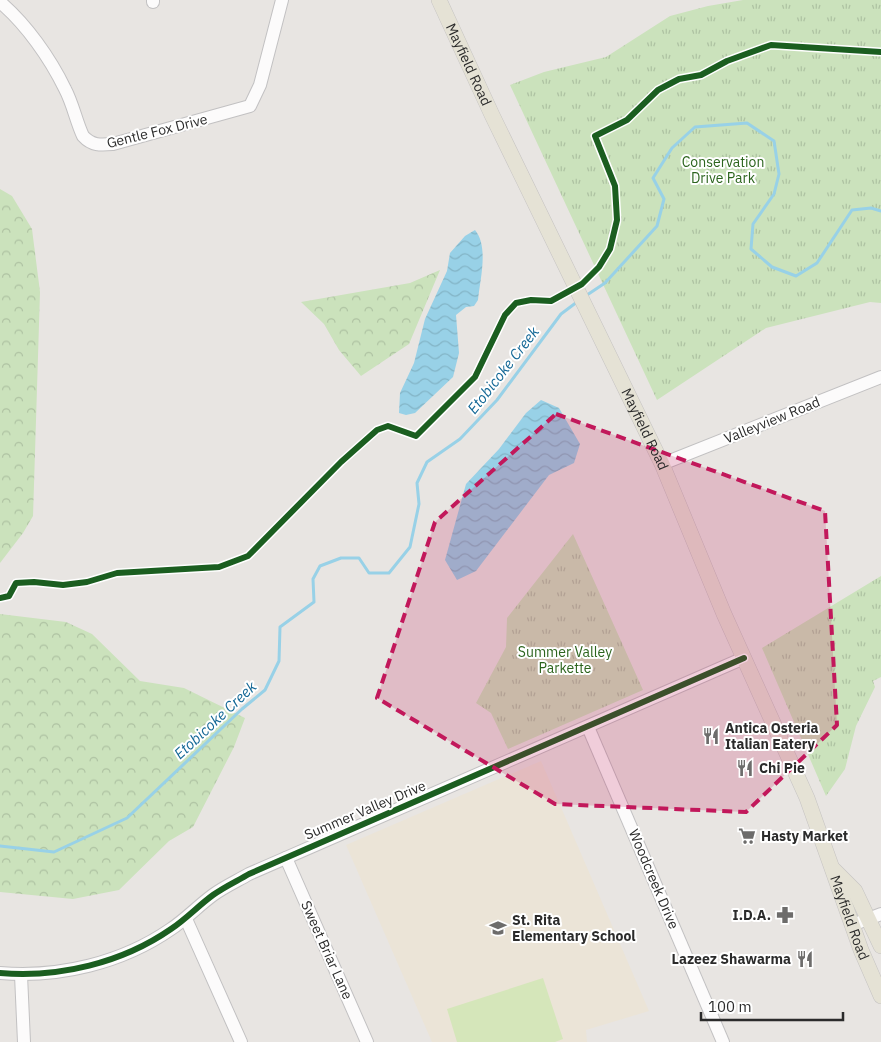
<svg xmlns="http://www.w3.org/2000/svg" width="881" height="1042" viewBox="0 0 881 1042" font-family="'IBM Plex Sans',sans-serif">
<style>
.education{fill:#ebe4d7}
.forest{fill:url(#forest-crowns)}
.park{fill:url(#park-tufts)}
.pitch{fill:#d5e6ba}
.water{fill:url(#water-waves)}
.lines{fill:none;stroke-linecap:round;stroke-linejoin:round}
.stream{stroke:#98d1e7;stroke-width:3}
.minor-casing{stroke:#c2c1c2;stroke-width:14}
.major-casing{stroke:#c5c3c2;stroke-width:16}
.minor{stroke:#fcfbfb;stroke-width:12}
.major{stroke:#e5e2d5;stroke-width:15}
.cycleway-casing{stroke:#fff;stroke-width:9}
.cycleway{stroke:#1b5e20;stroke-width:6}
.marked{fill:#c2185b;fill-opacity:0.2;stroke:#c2185b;stroke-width:4;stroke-dasharray:10 6;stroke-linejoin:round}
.labels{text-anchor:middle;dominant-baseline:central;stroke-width:4;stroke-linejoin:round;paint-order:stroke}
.street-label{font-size:14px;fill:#2b2b2b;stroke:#fff}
.park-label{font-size:14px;fill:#2c651e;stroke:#fff}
.poi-label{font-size:14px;font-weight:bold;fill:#2b2b2b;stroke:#fff;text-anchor:start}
.water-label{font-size:15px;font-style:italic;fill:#146896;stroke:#fff}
</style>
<defs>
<pattern id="forest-crowns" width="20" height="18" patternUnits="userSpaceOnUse" patternTransform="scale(1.25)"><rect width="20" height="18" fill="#cbe2bc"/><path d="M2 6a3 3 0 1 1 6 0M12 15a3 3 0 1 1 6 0" fill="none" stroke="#aec2a2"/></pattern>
<pattern id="park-tufts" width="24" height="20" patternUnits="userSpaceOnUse" patternTransform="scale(1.25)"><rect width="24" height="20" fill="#cbe2bc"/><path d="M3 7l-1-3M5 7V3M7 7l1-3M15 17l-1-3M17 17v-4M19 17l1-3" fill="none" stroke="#aec2a2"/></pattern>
<pattern id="water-waves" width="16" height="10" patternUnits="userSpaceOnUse" patternTransform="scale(1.25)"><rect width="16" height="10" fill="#98d1e7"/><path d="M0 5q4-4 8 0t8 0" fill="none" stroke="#83b4c6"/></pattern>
</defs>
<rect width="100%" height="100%" fill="#e8e5e2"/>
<path class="education" d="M 541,761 L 649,1011 L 586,1030 L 587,1042 L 432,1042 L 346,845 Z"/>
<g class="forest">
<path d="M 0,189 L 12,196 L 32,229 L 40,292 L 33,516 L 23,533 L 0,563 Z"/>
<path d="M 440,270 L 409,344 L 361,376 L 339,350 L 324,324 L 301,302 L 410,283 Z"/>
<path d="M 0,614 L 66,622 L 92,634 L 140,681 L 184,688 L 245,718 L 234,747 L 193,827 L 169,841 L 119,890 L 73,899 L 0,892 Z"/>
</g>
<g class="park">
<path d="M 743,0 L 881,0 L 881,303 L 870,302 L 766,328 L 657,400 L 510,85 L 544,72 L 606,57 L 670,16 L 708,6 Z"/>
<path d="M 573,534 L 643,690 L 508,749 L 491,713 L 476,703 L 506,647 L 507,618 Z"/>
<path d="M 881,576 L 881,677 L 873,681 L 875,687 L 856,726 L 845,769 L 826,796 L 762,648 Z"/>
</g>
<path class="pitch" d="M 543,978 L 563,1039 L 555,1042 L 457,1042 L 447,1009 Z"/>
<g class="water">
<path d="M 475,230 C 489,247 480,279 478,300 L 474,306 L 466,307 L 456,315 L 459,353 L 453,377 L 415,413 L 406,415 L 399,413 L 400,393 L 414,363 L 425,319 L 447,271 L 450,253 L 465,236 Z"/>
<path d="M 541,400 L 559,408 L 580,444 L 574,463 L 549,475 L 476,571 L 457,580 L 445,560 L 466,484 L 499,449 L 526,413 Z"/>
</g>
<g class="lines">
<g class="stream">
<path d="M 584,297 L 605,283 L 657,226 L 664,199 L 653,178 L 672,148 L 695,127 L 747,123 L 774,141 L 779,174 L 774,194 L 753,224 L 751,249 L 772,267 L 796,276 L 817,263 L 852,210 L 871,208 L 881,211"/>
<path d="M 0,846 L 54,852 L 127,818 L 242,709 L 265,690 L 279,661 L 280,627 L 314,602 L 313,579 L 320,566 L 341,558 L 359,558 L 369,573 L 389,573 L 410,547 L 419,504 L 417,483 L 427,462 L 460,439 L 497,400 L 561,314 L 577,302"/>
</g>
<g class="minor-casing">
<g id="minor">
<path d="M 0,2 C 26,24 50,58 65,89 C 73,104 76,121 83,136 C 92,146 101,145 113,144 L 250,106 L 260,85 L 282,0"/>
<path d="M 153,2 L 153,0"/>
<path d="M 662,464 L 881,377"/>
<path d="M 588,727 L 723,1042"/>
<path d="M 286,858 L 367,1042"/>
<path d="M 186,919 L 241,1042"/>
<path d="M 852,925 L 881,914"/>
<path d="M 0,973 C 59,978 122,963 171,929 C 186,919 198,906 213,895 C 224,887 237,881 249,874 L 744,658"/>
<path d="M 21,975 L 24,1042"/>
</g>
</g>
<g class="major-casing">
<g id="major">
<path id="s1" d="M 439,0 L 492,115 L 662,464 L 724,614 L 807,798 L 861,950 L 881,996"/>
<path d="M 834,870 L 855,891 L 881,946"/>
</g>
</g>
<use href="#minor" class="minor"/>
<use href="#major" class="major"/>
<g class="cycleway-casing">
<g id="cycleway">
<path d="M 0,598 L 9,596 L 16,583 L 34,582 L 63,585 L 87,582 L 117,573 L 219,567 L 248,556 L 341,462 L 377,430 L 388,426 L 416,436 L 475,377 L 505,315 L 516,303 L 531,300 L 551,301 L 582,284 L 599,267 L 610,249 L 617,220 L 615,186 L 595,136 L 627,120 L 658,90 L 679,79 L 701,75 L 727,61 L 771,45 L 881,52"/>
<path d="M 0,973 C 59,978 122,963 171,929 C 186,919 198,906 213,895 C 224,887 237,881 249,874 L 744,658"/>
</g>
</g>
<use href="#cycleway" class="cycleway"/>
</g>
<path class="marked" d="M 556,414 L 825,511 L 837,725 L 746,812 L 555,804 L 377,698 L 435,522 Z"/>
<defs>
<g id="restaurant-bare" transform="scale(1.35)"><path d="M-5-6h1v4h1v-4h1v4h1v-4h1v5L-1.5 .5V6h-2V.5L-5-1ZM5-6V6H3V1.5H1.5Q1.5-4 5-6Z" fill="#6d6c6b" stroke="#fff" stroke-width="2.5" paint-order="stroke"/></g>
<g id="supermarket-bare" transform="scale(1.35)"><path d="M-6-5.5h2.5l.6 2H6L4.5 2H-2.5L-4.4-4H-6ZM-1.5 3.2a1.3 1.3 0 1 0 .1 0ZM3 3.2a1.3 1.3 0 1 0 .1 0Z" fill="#6d6c6b" stroke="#fff" stroke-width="2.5" paint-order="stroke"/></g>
<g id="pharmacy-bare" transform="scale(1.35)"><path d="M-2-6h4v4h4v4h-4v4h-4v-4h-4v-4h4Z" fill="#6d6c6b" stroke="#fff" stroke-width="2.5" paint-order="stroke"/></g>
<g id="school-bare" transform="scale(1.35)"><path d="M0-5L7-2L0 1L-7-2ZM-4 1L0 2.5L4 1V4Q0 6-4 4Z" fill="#6d6c6b" stroke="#fff" stroke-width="2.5" paint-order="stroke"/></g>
</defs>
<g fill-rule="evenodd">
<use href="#restaurant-bare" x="711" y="736"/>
<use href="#restaurant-bare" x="745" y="768"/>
<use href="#supermarket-bare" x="747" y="836"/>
<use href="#pharmacy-bare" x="785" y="915"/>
<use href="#school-bare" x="498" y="928"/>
<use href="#restaurant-bare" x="805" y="959"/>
</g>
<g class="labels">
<g class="street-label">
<text stroke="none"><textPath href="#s1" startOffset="71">Mayfield Road</textPath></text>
<text transform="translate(157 131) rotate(-14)">Gentle Fox Drive</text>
<text transform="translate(772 420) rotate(-22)">Valleyview Road</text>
<text stroke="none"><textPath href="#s1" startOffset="476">Mayfield Road</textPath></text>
<text transform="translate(365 810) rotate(-23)">Summer Valley Drive</text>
<text transform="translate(654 879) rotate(67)">Woodcreek Drive</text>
<text stroke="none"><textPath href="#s1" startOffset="1006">Mayfield Road</textPath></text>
<text transform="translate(327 950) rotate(66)">Sweet Briar Lane</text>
</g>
<g class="park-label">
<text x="723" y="162">Conservation<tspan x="723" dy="16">Drive Park</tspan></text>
<text x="565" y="652">Summer Valley<tspan x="565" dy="16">Parkette</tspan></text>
</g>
<g class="poi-label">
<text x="725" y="728">Antica Osteria<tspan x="725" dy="16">Italian Eatery</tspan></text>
<text x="759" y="768">Chi Pie</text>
<text x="761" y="836">Hasty Market</text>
<text x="771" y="915" text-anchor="end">I.D.A.</text>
<text x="512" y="920">St. Rita<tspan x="512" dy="16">Elementary School</tspan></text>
<text x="791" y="959" text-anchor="end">Lazeez Shawarma</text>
</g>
<g class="water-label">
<text transform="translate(503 370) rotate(-52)">Etobicoke Creek</text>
<text transform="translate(215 720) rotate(-43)">Etobicoke Creek</text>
</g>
</g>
<path d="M701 1012v8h142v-8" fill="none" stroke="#2b2b2b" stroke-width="2.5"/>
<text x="708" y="1012" font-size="15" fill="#2b2b2b" stroke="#ffffff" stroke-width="4" paint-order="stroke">100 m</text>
</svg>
